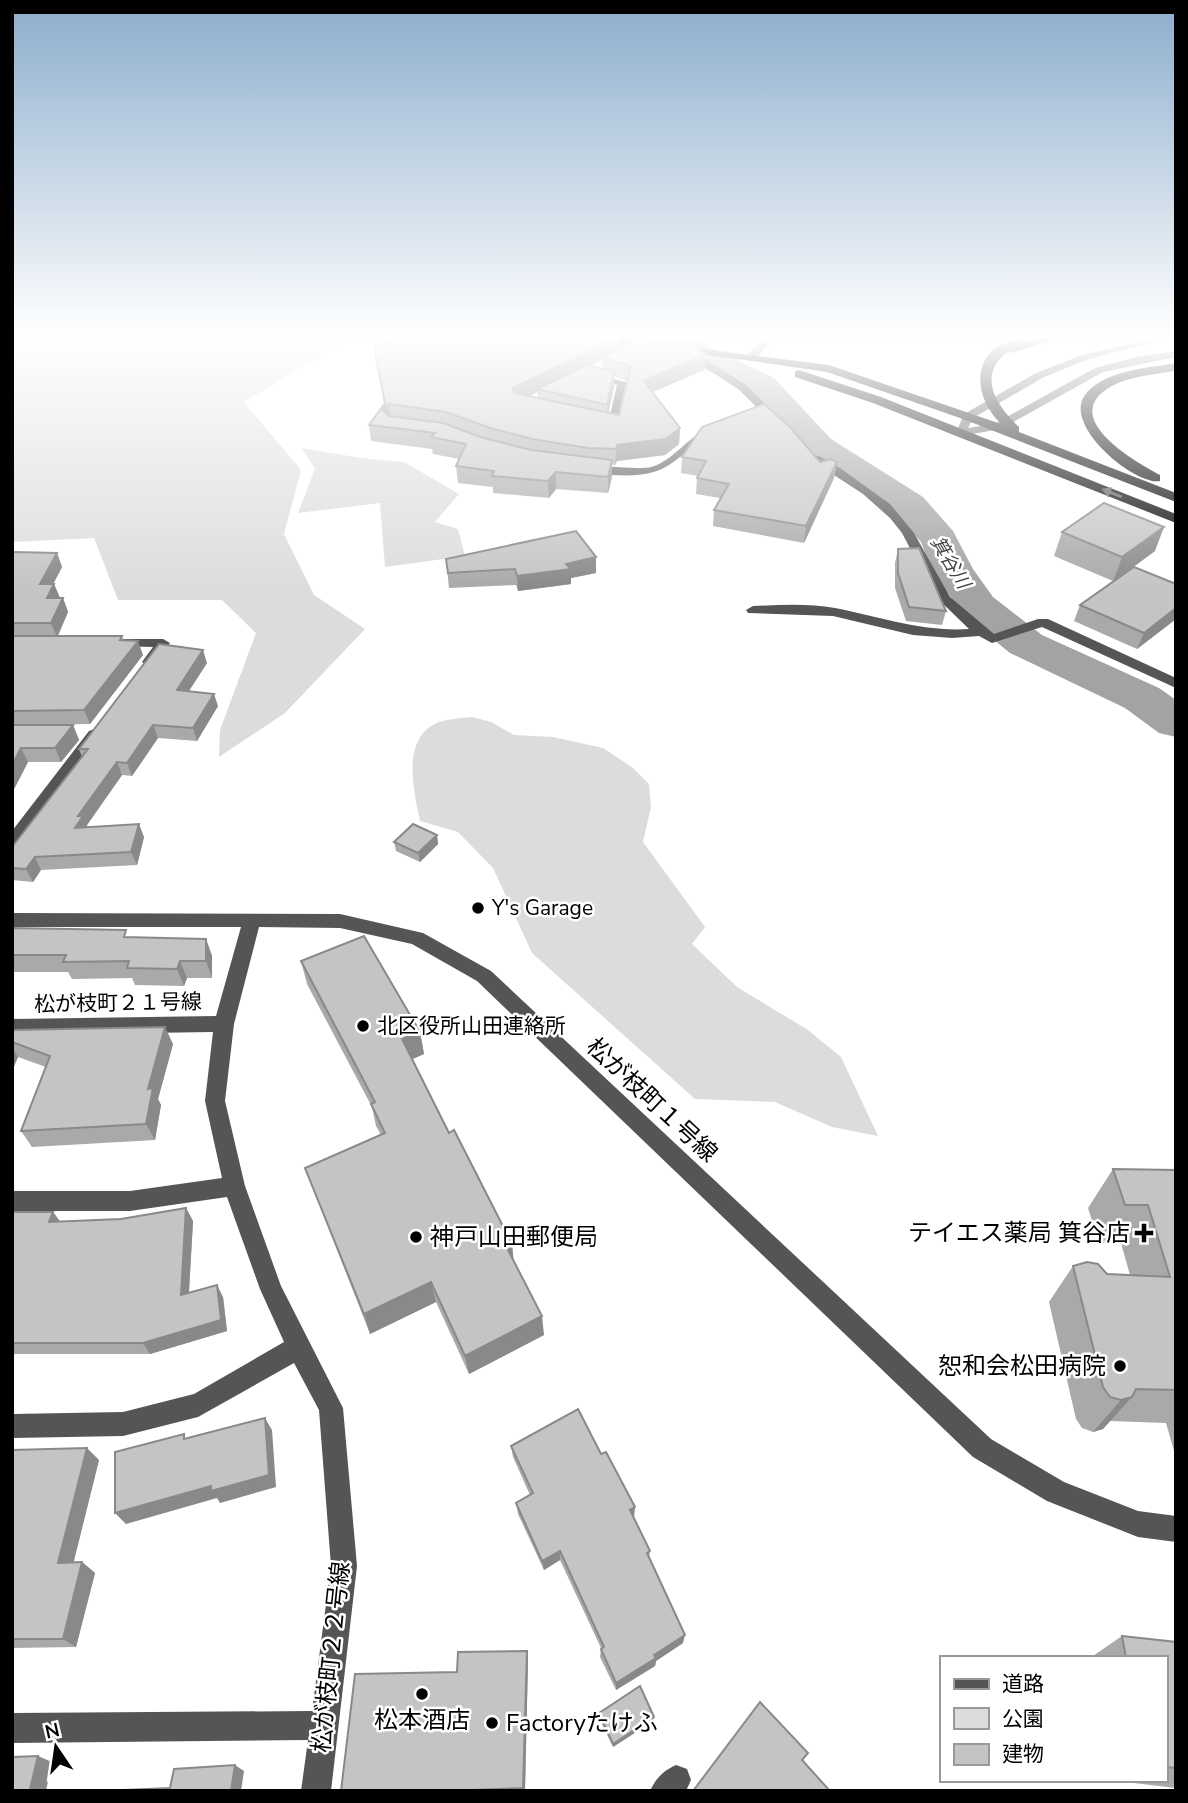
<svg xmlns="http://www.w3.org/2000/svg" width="1188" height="1803" viewBox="0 0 1188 1803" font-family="'Nunito Sans','Noto Sans JP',sans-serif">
  <rect width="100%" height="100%" fill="#fff"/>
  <g fill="#dcdcdc">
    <path d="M12,339H348L244,402L301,470L284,534L314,595L365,629L285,713L219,757L220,730L256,633L222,600H118L94,538L12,542Z"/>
    <path d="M302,448L361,458L404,462L459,494L435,522L458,529L465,556L385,567L380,503L298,513L315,469Z"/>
    <path d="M472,717L491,722L514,735L553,737L603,748L633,768L649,784L651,807L643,842L705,927L692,944L737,987L808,1030L841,1057L878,1136L832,1127L775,1102L695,1099L532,953L493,868L458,832L420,821C414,791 400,737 439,722C449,719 461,718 472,717Z"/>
  </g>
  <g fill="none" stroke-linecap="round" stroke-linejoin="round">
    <path fill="#a3a3a3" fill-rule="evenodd" d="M655,339H694L774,378L831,439L923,497L953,531L973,569L993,597L1042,635L1159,688L1176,700V737L1159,733L1125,708L1010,653L963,615L932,570L921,542L895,513L805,455L750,392L659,346Z"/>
    <g fill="#555" fill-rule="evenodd">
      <path d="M689,339H700L706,345V349L699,355L746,385L782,420V424H774L738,389L689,357V353L697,347Z"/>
      <path d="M763,339H773L755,359H747V355Z"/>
      <path d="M1150,339H1167L1089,359L1044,377L973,418L968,428L994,424L1095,368L1137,357L1176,351V357L1103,372L1001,429L961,436L956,433L964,414L1036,373L1082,355Z"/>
      <path d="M591,372L628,383L617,429H603L598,426L608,423L617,385L587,377V373Z"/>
      <path d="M711,428L716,431L715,433C669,458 674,479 611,475C602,474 592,475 585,470C597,462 633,471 651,467C674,461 688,435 711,428Z"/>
      <path d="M811,456H819L840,468L890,504L914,533L950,597L994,634L1038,619H1048L1176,678V688L1042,627L992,643L979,636L952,638L913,635L833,616L748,613L746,610L753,606C780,605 808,603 835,608C880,617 922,632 969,629L935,596L902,533L890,518L863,494L811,460Z"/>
      <path d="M117,639H163L170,643L154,665L149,666L142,662L153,647L112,646L110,643Z"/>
      <path d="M94,729L102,734L99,737L18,847L12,849V831L89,731Z"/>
      <path d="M12,913L340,914L423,933L491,971L991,1439L1064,1482L1138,1511L1176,1516V1542L1138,1537L1047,1501L973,1457L477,981L412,944L340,928L259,927L234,1024L225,1101L245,1186L281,1286L343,1408L357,1566L331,1791H301L308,1740L12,1743V1713L312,1711L331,1566L319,1410L294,1363L198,1417L123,1436L12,1438V1414L123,1412L194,1394L284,1342L260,1289L227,1197L130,1211H12V1191H130L222,1178L205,1101L213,1032L12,1035V1019L216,1016L241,927H12Z"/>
      <path d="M676,1765L687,1769L691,1780L686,1791H650C656,1778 663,1771 676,1765Z"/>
    </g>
    <g fill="#000" fill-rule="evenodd">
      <path d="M590,339H627L829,365L1001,424C967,391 974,339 1028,339L1023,343L1038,339H1057L1014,352L1006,353C977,377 997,406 1019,427V432L1176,493V502L963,419L827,372L738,359L596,342Z"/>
      <path d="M1176,363V371C1155,374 1131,376 1112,386C1057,416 1132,460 1160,475V481C1136,486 1062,426 1085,395C1103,370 1149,368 1176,363Z"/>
      <path d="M799,370L881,397L1176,514V523L873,403L795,377V371Z"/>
    </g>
  </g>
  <g fill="#a9a9a9" fill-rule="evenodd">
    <path d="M620,339V348L704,370L653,392L680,428L679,444L665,455L617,461L615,465H612V477L608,493L556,489L549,498L493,493V487L458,483L456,466L459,459L433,454L432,449L371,441L369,425L384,404L374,347ZM602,360V369L590,366ZM614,376L627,381L619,415L608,413L614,387ZM537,392L538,398L529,396Z"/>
    <path d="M682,457L820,462H837L834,478L804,543L713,526L714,510L720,498L696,494L697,478L698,476L681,473Z"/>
    <path d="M1062,532L1155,551L1127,571L1176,584V619L1137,649L1074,621L1080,605L1113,581L1054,556Z"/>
    <path d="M898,549L946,611L942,625L906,621L895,588V563Z"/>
    <path d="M12,552L57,553L62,567L53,584H54L60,598H63L68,612L58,636H122L123,640L143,655L90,724L12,725Z"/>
    <path d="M446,559L596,573L571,578V584L518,591L516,585L449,588Z"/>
    <path d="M207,663L189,691L218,706L197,741L158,738L132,776L122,775L87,825V827L144,837L137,865L41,870L33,882L12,880V847L82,757L79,749Z"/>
    <path d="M12,725H73L79,740L61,762H28L12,793Z"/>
    <path d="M437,835L438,844L420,862L396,851L394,842Z"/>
    <path d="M12,928L129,937L206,939L212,956V978H187L184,986L135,985L132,978L72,979L68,972H12Z"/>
    <path d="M301,961L420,1032L424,1054L412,1059L449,1133L512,1244L513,1260L544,1335L469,1374L436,1302L370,1334L305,1168L381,1135L376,1126L372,1107L307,984Z"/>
    <path d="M12,1030L173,1044L158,1099L161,1105L155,1140L32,1147L21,1131L46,1067L18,1057L12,1071Z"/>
    <path d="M1113,1169L1176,1170V1458L1166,1423L1110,1421L1103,1429L1093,1432L1082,1428L1076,1419L1049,1302L1073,1266L1107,1274L1130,1275L1121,1243H1099L1088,1208Z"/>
    <path d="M186,1208L193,1221L189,1293L223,1297L227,1331L150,1354H12V1212H53L60,1222L121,1219Z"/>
    <path d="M511,1446L601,1454L635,1507L633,1518L650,1551L649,1558L683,1643L656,1661L655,1666L616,1690L600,1657L601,1648L560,1560L544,1570L518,1514L516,1503L530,1495L513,1457Z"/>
    <path d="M12,1450L99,1460L73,1563L82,1562L95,1573L76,1647L12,1648Z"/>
    <path d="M1122,1636L1176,1642V1788L1108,1780H1165V1658H1090Z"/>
    <path d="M527,1651L528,1660L525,1791H341L457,1672Z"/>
    <path d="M599,1713L654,1717L653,1721L613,1747L598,1716Z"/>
  </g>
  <g fill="#898989">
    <path d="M614,339H620V351L602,357V360L541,390L537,389V392L514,404L513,388Z"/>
    <path d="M705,354L704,370L643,396L644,381Z"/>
    <path d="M614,372V387L607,420V405Z"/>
    <path d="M389,404L391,420L381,409Z"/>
    <path d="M680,428L679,444L665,455L617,461L615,465L616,449L617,445Z"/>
    <path d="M612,460V477L608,493V477Z"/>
    <path d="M837,462L834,478L804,543L806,526Z"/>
    <path d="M556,472V489L549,498L548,481Z"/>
    <path d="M1164,527L1155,551L1113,582L1122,557Z"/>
    <path d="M57,553L62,567L46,598L40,584Z"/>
    <path d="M596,557V573L571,578V584L518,591L517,576Z"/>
    <path d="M54,584L60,598H47Z"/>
    <path d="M63,598L68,612L57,637L51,623Z"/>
    <path d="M1176,608V619L1137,649L1144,633Z"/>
    <path d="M138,641L143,655L90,724L84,710Z"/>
    <path d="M203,650L207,663L181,703L177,690Z"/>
    <path d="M214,694L218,706L197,741L193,728Z"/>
    <path d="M73,725L79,740L61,762L55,748Z"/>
    <path d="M153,725L158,738L132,776L127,763Z"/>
    <path d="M21,748L28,762L12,793V765Z"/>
    <path d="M117,762L122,775L87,825L88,829L75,828L78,816Z"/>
    <path d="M139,824L144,837L137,865L131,852Z"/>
    <path d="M437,835L438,844L420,862L418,853Z"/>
    <path d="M35,857L41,870L33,882L26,869Z"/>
    <path d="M206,939L212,956V978L206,961Z"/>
    <path d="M180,961L187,978L184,986L177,969Z"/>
    <path d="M165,1027L173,1044L158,1099L161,1105L155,1140L146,1124L148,1089Z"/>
    <path d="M420,1032L424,1054L406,1062L402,1039Z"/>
    <path d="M12,1048L18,1057L12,1071Z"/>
    <path d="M186,1208L193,1221L188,1307L181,1295Z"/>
    <path d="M53,1212L62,1224L49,1222Z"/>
    <path d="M512,1244L514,1264L506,1246Z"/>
    <path d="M431,1282L436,1302L370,1334L364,1314Z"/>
    <path d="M217,1285L223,1297L227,1331L150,1354L143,1343Z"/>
    <path d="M542,1316L544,1335L469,1374L465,1356Z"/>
    <path d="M1132,1397L1103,1429L1093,1432L1121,1400Z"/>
    <path d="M265,1418L272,1430L276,1487L220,1503L217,1498L126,1524L115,1513L211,1486Z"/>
    <path d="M87,1448L99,1460L71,1573L58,1563Z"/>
    <path d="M635,1507L634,1517L629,1521L630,1510Z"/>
    <path d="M560,1551V1560L544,1570L542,1561Z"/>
    <path d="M82,1562L95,1573L76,1647L63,1639Z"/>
    <path d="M685,1635L683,1643L656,1661L655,1666L616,1690V1683L654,1655Z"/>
    <path d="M527,1651L528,1660L525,1791H524L523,1788Z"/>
    <path d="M654,1717L653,1721L613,1747V1744Z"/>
    <path d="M38,1756L52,1762L46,1791H36L30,1789Z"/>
    <path d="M235,1765L244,1771L241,1791H231Z"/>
  </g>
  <g fill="#c4c4c4" stroke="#898989" stroke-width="2">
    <path d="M401,339H614L513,388L514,393L619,415L631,366L602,357L638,339L692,346L705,354L644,381L680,428L666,439L617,445L616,449L588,448L532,439L490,428L446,412L389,404L381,409L389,416L443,423L480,437L531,450L612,460L608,477L556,472L548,481L492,476L494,471L456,466L466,444L431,437L435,433L369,425L385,403L374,347L392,340Z"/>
    <path d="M587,365L614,372L607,405L537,389Z"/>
    <path d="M764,404L790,427L820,462L831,459L837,462L806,526L714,510L729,484L697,478L706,461L682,457L702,427Z"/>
    <path d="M1104,503L1164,527L1122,557L1062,532Z"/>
    <path d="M576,531L596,557L566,564L571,569L517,576L515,569L448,573L446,559Z"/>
    <path d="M919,548L946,611L909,607L898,573V549Z"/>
    <path d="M12,552L57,553L40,584H54L47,598H63L51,623H12Z"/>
    <path d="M1134,567L1176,584V608L1144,633L1080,605Z"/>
    <path d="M12,636H122L120,640L138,641L84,710L12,711Z"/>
    <path d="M159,644L203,650L177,690L214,694L193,728L153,725L127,763L117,762L78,816H83L75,828L139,824L131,852L35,857L26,869L12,868V847L88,749H79Z"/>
    <path d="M12,725H73L55,748H21L12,765Z"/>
    <path d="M413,824L437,835L418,853L394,842Z"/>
    <path d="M12,928L126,930L124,937L206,939V961H180L177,969L127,968L129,961L63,962L66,955H12Z"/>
    <path d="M364,936L420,1032L402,1039L449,1133L454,1130L512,1244L506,1246L542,1316L465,1356L431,1282L364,1314L305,1168L385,1133L371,1104L375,1102L301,961Z"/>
    <path d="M165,1027L148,1089L153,1088L146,1124L21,1131L50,1056L12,1042V1030Z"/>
    <path d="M1113,1169L1176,1170V1390L1136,1389L1132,1397L1121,1400L1110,1397L1103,1387L1073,1266L1087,1262L1098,1264L1107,1274L1170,1277L1148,1205H1125Z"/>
    <path d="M186,1208L181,1295L217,1285L221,1320L143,1343H12V1212H53L49,1222L121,1219Z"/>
    <path d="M578,1409L601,1454L606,1452L635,1507L630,1510L650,1551L647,1553L685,1635L654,1655L656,1658L616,1683L601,1649L604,1647L560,1551L542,1561L516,1503L533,1493L511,1446Z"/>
    <path d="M265,1418L269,1475L211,1491V1486L115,1513V1452L184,1434V1439Z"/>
    <path d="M87,1448L58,1563L82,1562L63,1639H12V1450Z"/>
    <path d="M1122,1636L1176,1642V1768L1165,1767V1658H1126Z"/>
    <path d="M527,1651L523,1788L446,1791H341L355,1674L457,1672L458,1652Z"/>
    <path d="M640,1686L654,1717L613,1744L599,1713Z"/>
    <path d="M760,1702L808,1753L802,1760L830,1791H693Z"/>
    <path d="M38,1756L30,1789L39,1788V1791H12V1757Z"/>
    <path d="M235,1765L231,1791H100L170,1788L174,1769Z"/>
  </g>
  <defs><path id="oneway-solid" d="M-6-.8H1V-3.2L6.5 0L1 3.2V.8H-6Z" transform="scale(1.75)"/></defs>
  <use fill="#595959" href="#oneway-solid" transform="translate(1112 493) rotate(-158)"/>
  <linearGradient id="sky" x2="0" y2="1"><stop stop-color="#8cadcc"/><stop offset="0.57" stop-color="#fff"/><stop offset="1" stop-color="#fff" stop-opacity="0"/></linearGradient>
  <rect width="1188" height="591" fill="url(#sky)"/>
  <g fill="#000" stroke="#fff" stroke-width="2.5">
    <circle cx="478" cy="908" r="7"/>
    <circle cx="363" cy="1026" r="7"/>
    <path d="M1140.5 1222.5h7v7h7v7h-7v7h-7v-7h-7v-7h7z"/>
    <circle cx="416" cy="1237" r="7"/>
    <circle cx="1120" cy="1366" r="7"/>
    <circle cx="422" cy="1694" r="7"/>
    <circle cx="492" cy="1723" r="7"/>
  </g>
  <g text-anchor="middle" stroke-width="5" stroke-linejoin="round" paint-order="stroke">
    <g font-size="19" font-style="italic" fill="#444" stroke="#fff">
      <text transform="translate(951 562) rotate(59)" y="7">箕谷川</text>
    </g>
    <g font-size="21" fill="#000" stroke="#fff" text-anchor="start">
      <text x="492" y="915">Y's Garage</text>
      <text x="377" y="1033">北区役所山田連絡所</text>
    </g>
    <g font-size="21" fill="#000" stroke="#fff">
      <text transform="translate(118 1003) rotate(-1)" y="7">松が枝町２１号線</text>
    </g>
    <g font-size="24" fill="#000" stroke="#fff">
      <text transform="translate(652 1100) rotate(43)" y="8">松が枝町１号線</text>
      <text transform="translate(331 1657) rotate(-84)" y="8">松が枝町２２号線</text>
    </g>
    <g font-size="24" fill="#000" stroke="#fff" text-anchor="end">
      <text x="1130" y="1241">テイエス薬局 箕谷店</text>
      <text x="430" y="1245" text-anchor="start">神戸山田郵便局</text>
      <text x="1106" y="1374">恕和会松田病院</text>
      <text x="422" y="1728" text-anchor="middle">松本酒店</text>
      <text x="506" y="1731" text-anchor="start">Factoryたけふ</text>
    </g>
  </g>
  <rect width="1188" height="1803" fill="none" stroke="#000000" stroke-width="28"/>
  <rect x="940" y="1656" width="228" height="126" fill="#ffffff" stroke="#999999" stroke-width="2"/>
  <rect x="954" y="1679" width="35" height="10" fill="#555555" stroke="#999999" stroke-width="2"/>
  <text x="1002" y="1691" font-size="21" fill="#000000">道路</text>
  <rect x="954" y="1708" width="35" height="21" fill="#dcdcdc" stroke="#999999" stroke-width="2"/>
  <text x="1002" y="1726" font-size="21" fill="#000000">公園</text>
  <rect x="954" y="1744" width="35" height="21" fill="#c4c4c4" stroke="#999999" stroke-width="2"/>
  <text x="1002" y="1761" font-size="21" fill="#000000">建物</text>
  <g transform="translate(56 1747) rotate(347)" stroke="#ffffff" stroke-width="5" paint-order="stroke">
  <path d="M0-5L12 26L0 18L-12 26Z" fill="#000000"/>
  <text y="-10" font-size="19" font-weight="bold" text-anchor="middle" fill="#000000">N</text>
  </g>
</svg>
